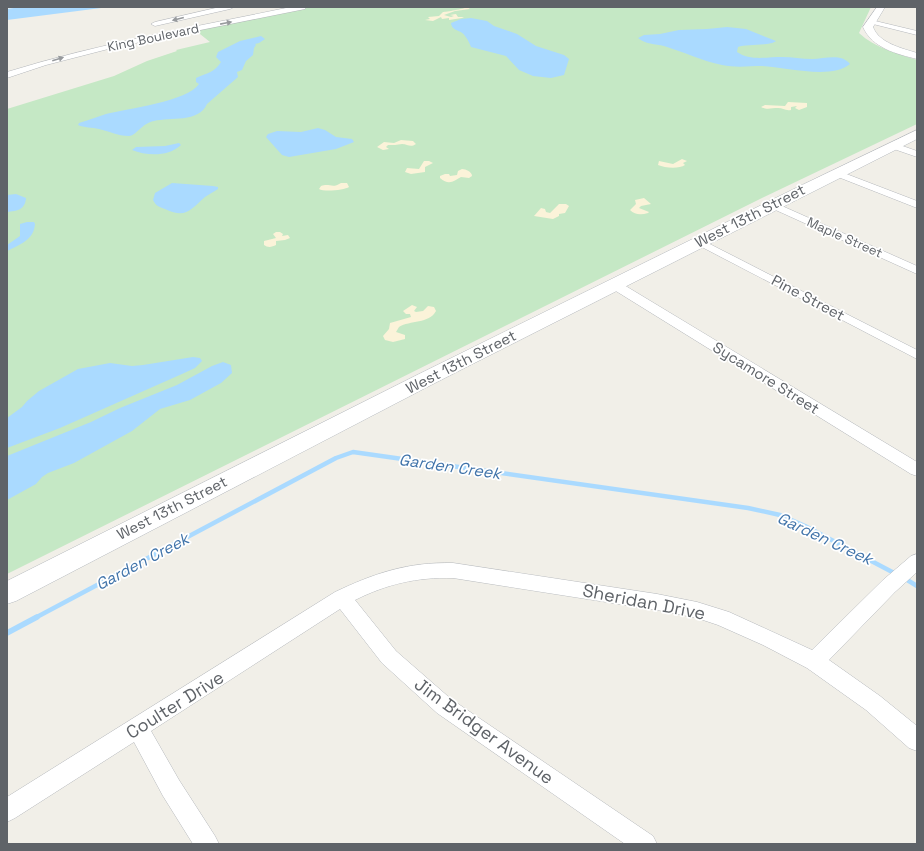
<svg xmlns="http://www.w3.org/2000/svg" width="924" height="851" viewBox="0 0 924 851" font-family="'Space Grotesk',sans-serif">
  <rect width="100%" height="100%" fill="#f1efe8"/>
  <path fill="#c5e8c5" d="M310,7H871L859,33C875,48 896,53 917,60V124L762,198L7,574V109L114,76L147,61L177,51L176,50L210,42L195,30Z"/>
  <g fill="#fbf3d9">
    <path d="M467,7L470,9L455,11L444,15L451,17L454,16L450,15L456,14L458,17H464L462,18L449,20V18L442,19L441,17L433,21L425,20L430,19L428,17L439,16L443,12C446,12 464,9 467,7Z"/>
    <path d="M788,102L807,103V107L799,110L795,108L797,106L791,107V110C785,111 783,108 778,108C771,108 767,110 761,107L765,105L785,106Z"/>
    <path d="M401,140L413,141L416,144C410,148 408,144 402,144C397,145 393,145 388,145L386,147L389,149L383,150L377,147L384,142L394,143Z"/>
    <path d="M682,159L687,161L683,163L685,165C679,169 665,168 658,165L659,161L673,164Z"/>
    <path d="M424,161H429L433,163L425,167V172L411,174L405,172L407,168L419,169Z"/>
    <path d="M462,169C466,169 472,172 472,176L469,178L461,177C454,181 449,186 440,178V176L445,174H449L450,176L457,175L458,171Z"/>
    <path d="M341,183H347L349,187C345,190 324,192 319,189L321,186C330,183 332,189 341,183Z"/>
    <path d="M644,198L651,204L641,206L639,208L649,212L648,213C641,215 635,215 630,210L636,204L635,200Z"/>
    <path d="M559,204H566L569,206L565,213L559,214V216L553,219L534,216L541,208L545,209L546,212L550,213Z"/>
    <path d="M276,232H280L283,234L282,236L288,235L290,238L285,240L276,241V245C272,247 268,248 264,245V241L276,238L273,234Z"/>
    <path d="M412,305L417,307L414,311L416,312L423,311L428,306L434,307L436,311C429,324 410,320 399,327L396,332L405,335V339L393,342L385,340L383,336L389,329L390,323L411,317L410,314H406L403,311Z"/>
  </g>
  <g fill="#aadaff">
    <path d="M20,7H109L7,20V9Z"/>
    <path d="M471,18L487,21L494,26L517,34L536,46L564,55L569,59L564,75L551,78L533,76L519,70L506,56L471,47C470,44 467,38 465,36C461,29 452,32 451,23L461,19Z"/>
    <path d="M727,27L746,29L776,41C771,46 747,44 738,47L737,52C750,61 766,57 782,57C792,57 802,59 812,59C825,59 841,53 850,64C831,80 786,67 762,66C749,66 736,68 722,65C702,61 684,52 664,46C655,44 645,44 638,38L644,35L660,34L679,30L707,29Z"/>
    <path d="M261,36L265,39L259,43L255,44L256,45L254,48L253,55L246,61L242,70L237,72L238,77L207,104C199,123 170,117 154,121C142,123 136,136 129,136C117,136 109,131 99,129C92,127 84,128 78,125L79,123C89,120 97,117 106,114C127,109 188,101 199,84L196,82V78C207,73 215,72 221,62L216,57L218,52L240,41Z"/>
    <path d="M318,128L325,130L336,137L352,139L354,142L336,149L289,157L282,155L266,137L268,134L277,131L301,132Z"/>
    <path d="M179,143L181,145C168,157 147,156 132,150L136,147L165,146Z"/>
    <path d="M172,183L213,186L218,187V189C214,192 209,194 205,197C190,210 186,219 165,209C159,207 156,206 153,200L155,193Z"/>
    <path d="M16,194L26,198C25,210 17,211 7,212V195Z"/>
    <path d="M27,222H34L35,224C34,240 19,245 7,251V245L20,236V224Z"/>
    <path d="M193,357L200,358L202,361L195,368L182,374L60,428L7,448V418L22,407L27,401L39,391L78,369L110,363L132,366L143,365Z"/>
    <path d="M223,362L231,365L232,373L221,383L190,400L160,409L132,431L74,463L48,473L42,477L36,484L7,500V456L91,422L120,408L177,385L212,366Z"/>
  </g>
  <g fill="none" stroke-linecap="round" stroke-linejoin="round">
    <g stroke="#aadaff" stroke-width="4.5">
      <path d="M904,578L917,586"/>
      <path d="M35,618L336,458L353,452L748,508L780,515L805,526L896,574"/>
    </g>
    <path stroke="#aadaff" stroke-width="5.5" d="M7,633L37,617"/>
    <g stroke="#b5b8bc" stroke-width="1">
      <g id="minor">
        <path d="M871,20L917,31V35L869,23L868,22Z"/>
        <path d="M894,143L917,151V157L891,148L889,146L891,144Z"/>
        <path d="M836,170L917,201V208L833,175L831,173Z"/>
        <path d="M773,202L917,266V274L769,207L768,205L769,203Z"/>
        <path d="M700,239L917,350V359L696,244L694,242Z"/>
        <path d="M615,281L619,282L917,462V476L911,474L611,288L609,285L611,282Z"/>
        <path d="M917,554V572L895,592L829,660L880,696L917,726V751L909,748L866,710L807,668L763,645L718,625L697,618L657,610L453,578C417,577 387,584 355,600L396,651L451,699L653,836L657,844H625L437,713L382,663L340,609L151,731L179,780L215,836L219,844H193L163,796L134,742L15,818L7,822V797L335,592C375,573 408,562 453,563L657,594L697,602L729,612L812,650L883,580L911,556Z"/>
      </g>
    </g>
    <g stroke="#b5b8bc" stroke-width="1">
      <g id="tertiary">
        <path d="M220,7H234L230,9L155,26L151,24L155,22Z"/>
        <path d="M291,7H306L305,9L116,47L46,65L7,78V72C100,43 196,27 291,7Z"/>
      </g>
    </g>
    <g stroke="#b6babf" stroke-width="1">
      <g id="secondary">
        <path d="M877,7H885L873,27C879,43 901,48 917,53V59C897,54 872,48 863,27Z"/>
        <path d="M917,130V139L433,384L16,601L7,604V581L419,374L800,186Z"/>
      </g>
    </g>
    <use href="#minor" fill="#fff" fill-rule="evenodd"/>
    <use href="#tertiary" fill="#fff" fill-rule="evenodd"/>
    <use href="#secondary" fill="#fff" fill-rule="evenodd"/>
  </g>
  <defs><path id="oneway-solid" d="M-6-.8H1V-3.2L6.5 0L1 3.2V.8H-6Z"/></defs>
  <g fill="#979a9d">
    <use href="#oneway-solid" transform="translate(178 19) rotate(166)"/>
    <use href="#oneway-solid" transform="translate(226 23) rotate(-11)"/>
    <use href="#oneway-solid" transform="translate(58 59) rotate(-17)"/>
  </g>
  <g text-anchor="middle" stroke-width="3.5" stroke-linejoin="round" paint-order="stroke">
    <g font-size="13" fill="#5f6368" stroke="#fff">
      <text transform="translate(153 37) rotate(-12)" y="5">King Boulevard</text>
      <text transform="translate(845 237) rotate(24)" y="5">Maple Street</text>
    </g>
    <g font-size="15" fill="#5f6368" stroke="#fff">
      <text transform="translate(750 216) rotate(-27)" y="5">West 13th Street</text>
      <text transform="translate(808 298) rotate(28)" y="5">Pine Street</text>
      <text transform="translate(461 362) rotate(-27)" y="5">West 13th Street</text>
      <text transform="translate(766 378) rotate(32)" y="5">Sycamore Street</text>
      <text transform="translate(172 508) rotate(-27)" y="5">West 13th Street</text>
    </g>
    <g font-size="16" font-style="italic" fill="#4174aa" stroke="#fff">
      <text transform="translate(450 466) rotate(8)" y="6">Garden Creek</text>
      <text transform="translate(825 538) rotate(25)" y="6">Garden Creek</text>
      <text transform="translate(142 561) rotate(-28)" y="6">Garden Creek</text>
    </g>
    <g font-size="18" fill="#5f6368" stroke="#fff">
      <text transform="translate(644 602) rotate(11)" y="6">Sheridan Drive</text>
      <text transform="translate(175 705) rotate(-32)" y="6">Coulter Drive</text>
      <text transform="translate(484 731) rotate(36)" y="6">Jim Bridger Avenue</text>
    </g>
  </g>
  <rect width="924" height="851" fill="none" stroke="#5f6368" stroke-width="16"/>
</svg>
